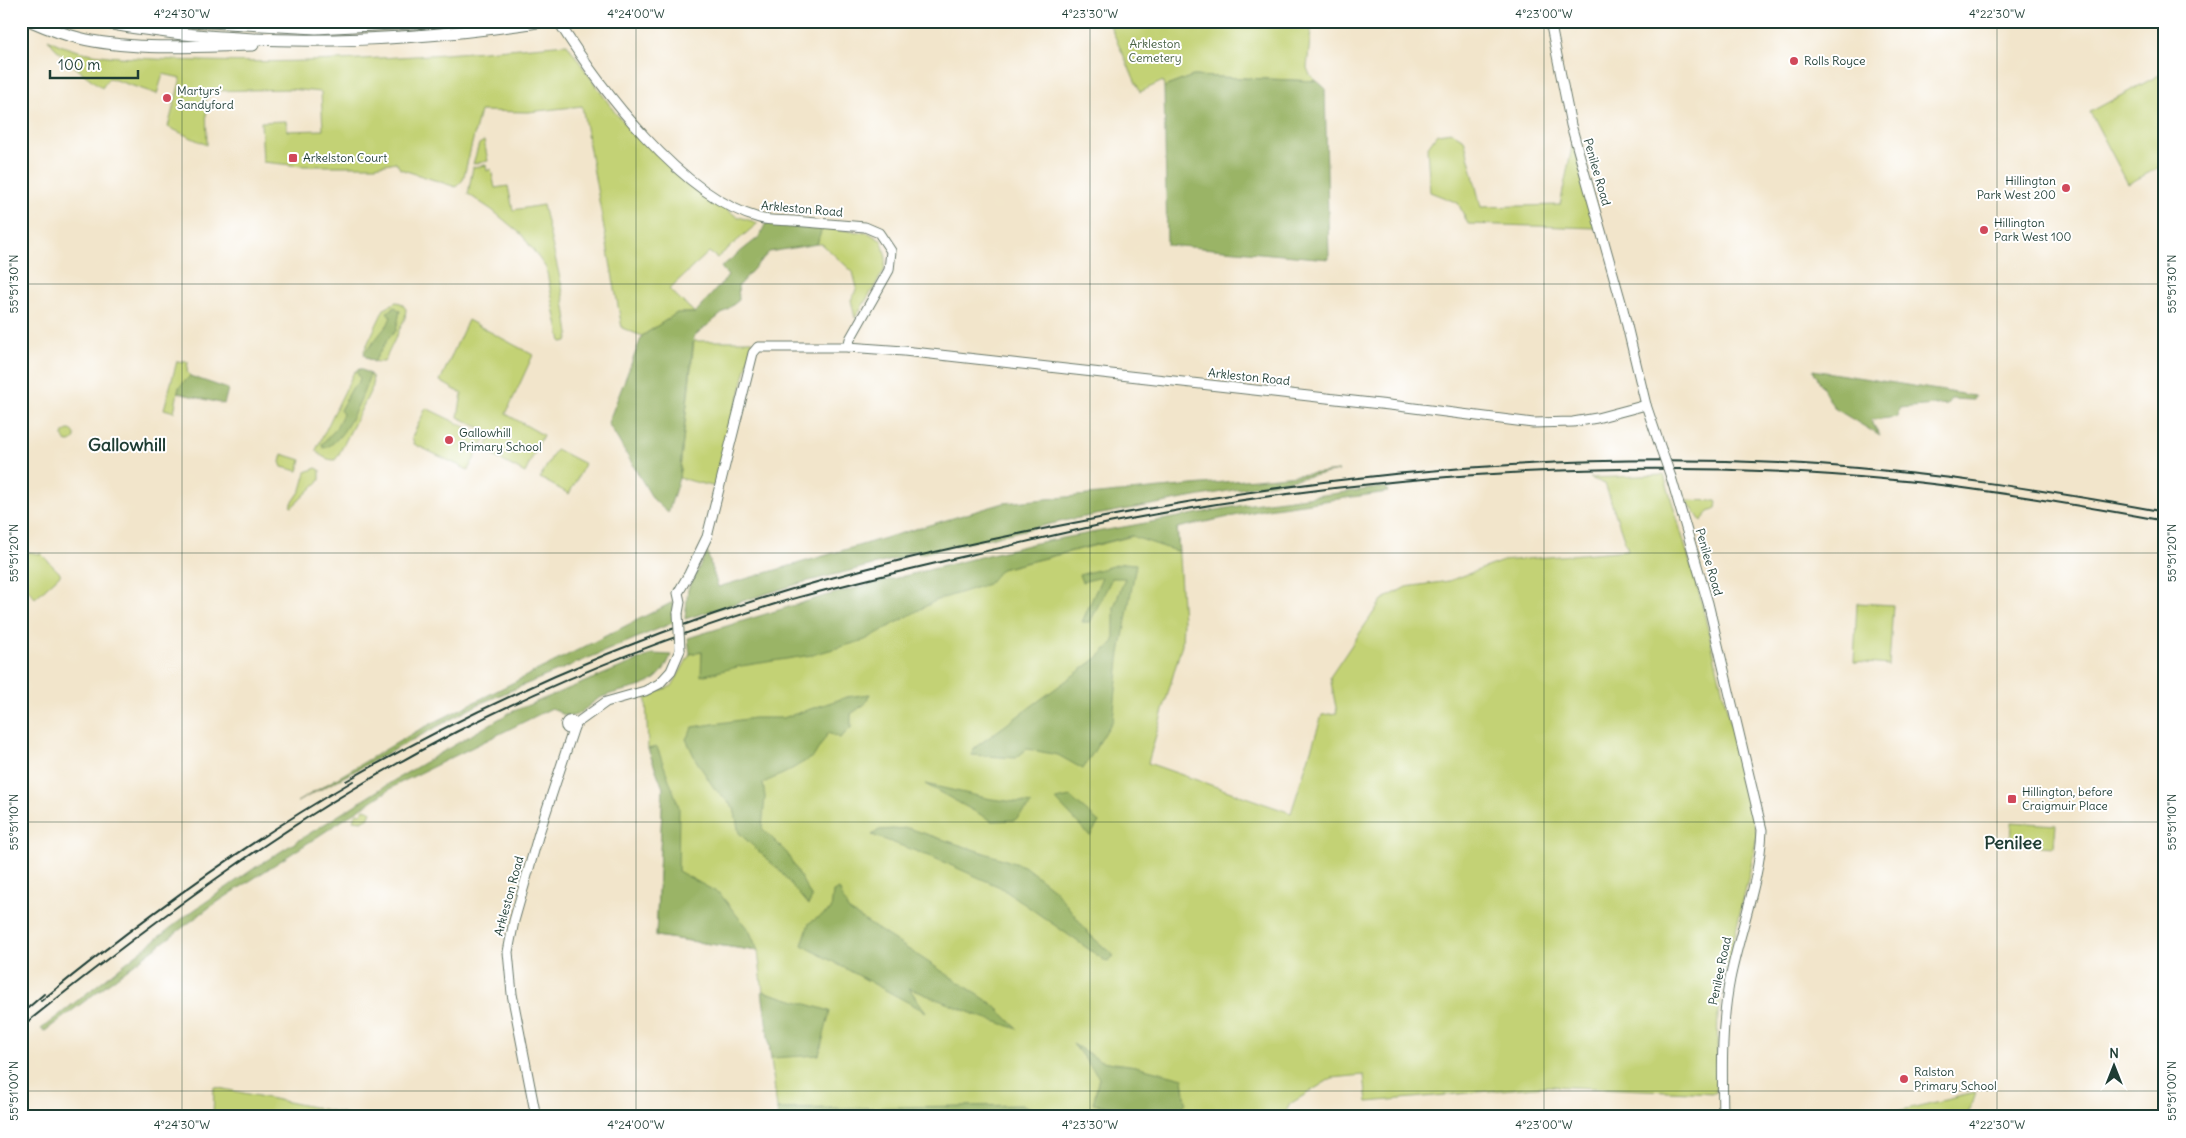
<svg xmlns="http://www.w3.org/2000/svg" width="2186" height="1138" viewBox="0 0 2186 1138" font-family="Delius,sans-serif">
  <rect width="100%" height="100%" fill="#fff"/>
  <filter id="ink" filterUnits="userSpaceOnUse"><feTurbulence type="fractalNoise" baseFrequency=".02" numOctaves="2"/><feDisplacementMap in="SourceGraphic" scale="10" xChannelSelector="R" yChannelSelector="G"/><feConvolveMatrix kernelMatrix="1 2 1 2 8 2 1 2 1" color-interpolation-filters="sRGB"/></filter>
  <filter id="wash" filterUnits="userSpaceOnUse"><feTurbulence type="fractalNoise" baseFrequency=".0096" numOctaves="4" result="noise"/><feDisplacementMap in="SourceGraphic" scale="20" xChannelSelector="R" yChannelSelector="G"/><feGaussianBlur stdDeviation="1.12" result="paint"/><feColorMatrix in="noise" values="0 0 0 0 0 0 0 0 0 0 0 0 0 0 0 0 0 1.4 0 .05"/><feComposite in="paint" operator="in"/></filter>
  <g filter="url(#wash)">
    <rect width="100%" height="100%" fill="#f2e5cb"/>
    <g fill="#c3d275" stroke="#718854">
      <path d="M1108,21H1312L1307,68L1310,75L1317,81L1193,76L1164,87L1163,81L1140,92Z"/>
      <path d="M48,39C79,57 120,57 155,59C292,67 431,56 567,44L616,114L684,180L736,216L758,223L717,258L709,252L669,289L695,313H677L642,336L622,328L582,106L528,112L480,111L463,180L456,187L400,169L396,162L375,166H301L263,162L261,122L286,121L287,131L323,130L321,92L290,89L210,91V96L206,97L207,145L168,127L181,78L163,74L157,94L109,78L102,88C83,73 62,59 48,39Z"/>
      <path d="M2165,72V164L2128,184L2090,112Z"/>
      <path d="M1452,132L1464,139L1481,207L1560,205L1573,142L1597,228L1468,224L1458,203L1430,192L1427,148L1437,134Z"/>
      <path d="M484,141L488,161L473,164L479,144Z"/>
      <path d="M486,165L487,171L491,169L495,188L508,186L513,210L543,205L562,287L569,334L567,341L561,342L546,268L522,235L492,210L468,194L473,167Z"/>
      <path d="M822,228L869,233L882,241L886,258L884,271L855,318L851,300L857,288L853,272L822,244H817Z"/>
      <path d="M396,302L401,303L406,309L405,318L384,362C375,362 366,362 364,351L384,309Z"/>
      <path d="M468,320L533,355L506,414L543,435L525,473L484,451L492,434L458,417L462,394L440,381Z"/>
      <path d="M694,341H753L716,487L679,478Z"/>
      <path d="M177,361L188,362L187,371L190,376L179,387L174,412L164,409Z"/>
      <path d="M360,369L372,376L373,386L338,456L335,460C327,460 320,456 316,450L354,372Z"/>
      <path d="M426,408L486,437L468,470L414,444L412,437Z"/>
      <circle cx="69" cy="436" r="6"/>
      <path d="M556,449L585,464L569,494L540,478Z"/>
      <path d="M282,454L301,460L298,471L282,467L280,462Z"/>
      <path d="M316,468L320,470V480L292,507L290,506L301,490L306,472Z"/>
      <path d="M1664,475L1700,596L1757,835L1754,853L1721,995L1718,1013L1716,1093L1547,1086L1367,1102L1364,1075L1332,1078L1290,1104L1283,1117H778L758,951L656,936L663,788L648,749L646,696L672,686L690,654L702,652V669L941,584L1177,525L1183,621L1182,644L1148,763L1291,813L1322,715L1337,713L1330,677L1382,600L1406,587L1449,581L1503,561L1628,550L1605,484L1590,478Z"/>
      <path d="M1686,500L1717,501L1716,509L1709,512L1701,521Z"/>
      <path d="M21,551L41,554L61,574L35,598L21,581Z"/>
      <path d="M1857,603L1893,605L1889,665L1854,662Z"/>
      <path d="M364,809L371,811L369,817L362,821L353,820L357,813L361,814Z"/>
      <path d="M2012,822L2056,825L2054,847L2011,844Z"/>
      <path d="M214,1087L347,1114V1117H213Z"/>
      <path d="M1975,1093L1967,1117H1872Z"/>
    </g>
    <g fill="#9ab466" stroke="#5c784d">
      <path d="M1193,76L1317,81L1325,88L1329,259L1167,245L1164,87Z"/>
      <path d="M766,223L822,228L817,244L769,252L738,286L739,300L694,336L679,478L668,513L653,499L608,423L642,336L677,313H695L728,276L721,267L759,237Z"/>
      <path d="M395,307L400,311L396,331L389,337L374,362L366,357L364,354L388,324L391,317L387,312Z"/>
      <path d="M360,369L370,374C364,393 344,445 323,448L322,444L335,430L343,414L340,410L353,387L358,384L360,378L356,371Z"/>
      <path d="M1813,370L1975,396L1973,400L1951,399L1947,404L1899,408L1898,417L1871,420L1880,436L1834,408Z"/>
      <path d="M190,376L228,389L224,404L178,393L179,387Z"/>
      <path d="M1339,471L1068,520L919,554L918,550L905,554V557L801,583L685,619L688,589L707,552L718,587L1004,503Z"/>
      <path d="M1386,487L1388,492L1267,509L1177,528L1179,552L1131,536L1001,569L988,584L937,600L865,640L812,655L741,666L701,676L702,652L690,654L688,638L824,596L1036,543L1244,505Z"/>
      <path d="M1124,563L1136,564L1119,659L1113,720L1083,769L1058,755L1027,749L1016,758L972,755L973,749L1097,658L1114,641V607L1125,578H1112L1090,622H1082L1102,577L1082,582L1079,575Z"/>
      <path d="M673,602L675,622L481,703L297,802L415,732Z"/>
      <path d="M653,654L671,655C657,692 633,685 602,697C592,701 581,715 573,716C565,717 559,712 552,708L398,784L210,907L45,1031L41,1029L187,915L256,867L398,778L509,713Z"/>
      <path d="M870,694L865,704L851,714V728L840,738L828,733L814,756L785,773L763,783L765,797L762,828L787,853L812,898L808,905L779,870L739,833L734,808L714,788L696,760L686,739L693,727L754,718H783L847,697Z"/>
      <path d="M657,747L679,807L678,871L720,894L750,932L758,951L656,936L663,788L648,749Z"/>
      <path d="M925,784L991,799L1032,804L1015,820L992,821Z"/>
      <path d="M1070,797L1099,822L1090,836L1056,800Z"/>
      <path d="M908,828L1024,866L1055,890L1090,935L1114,956L1107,962L1000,887L932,857L872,835L879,830Z"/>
      <path d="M839,889L848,910L994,1005L1018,1029L976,1015L909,988L926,1012L802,945L809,923L831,910L833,892Z"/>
      <path d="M762,991L830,1011L819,1055L771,1058Z"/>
      <path d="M1073,1044L1101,1061L1136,1066L1183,1078L1186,1103L1171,1117L1093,1104L1099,1077Z"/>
      <path d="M1023,1105L1054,1116L778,1117L777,1109Z"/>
    </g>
  </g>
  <g filter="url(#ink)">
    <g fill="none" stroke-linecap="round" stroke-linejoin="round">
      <g stroke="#697869" stroke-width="11">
        <g id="secondary">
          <path d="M558,21C600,88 680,196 759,218C769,221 782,220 793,221C817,223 841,225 865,227L879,233L891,251L889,270L850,339L848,347"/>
          <path d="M1550,21L1571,125L1623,309L1646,405L1661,449"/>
          <path d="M1671,477L1708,603L1762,830C1760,880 1740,930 1730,979C1721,1025 1722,1071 1723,1117"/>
          <path d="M678,613L680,602L678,593L689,574L707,537L753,353L758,347H848L904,351L1398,406L1533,423L1573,422L1597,418L1646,405"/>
          <circle cx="570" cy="725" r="4.5"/>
          <path d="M574,725L606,702L645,691L659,684L671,671L680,650"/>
          <path d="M536,1117L512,994L508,952L514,921L539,833L574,727"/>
        </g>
      </g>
      <g stroke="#697869" stroke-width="13">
        <g id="highway">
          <path d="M31,21C47,28 62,34 79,38C131,51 199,46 253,45"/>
          <path d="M95,21C242,49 397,44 544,21"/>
          <path d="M193,21L316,28L449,21"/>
        </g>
      </g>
      <use href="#secondary" stroke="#fff" stroke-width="9"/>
      <use href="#highway" stroke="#fff" stroke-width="11"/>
      <g stroke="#1f3d34" stroke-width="2">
        <path d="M346,781C464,714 586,658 714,614C836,572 963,544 1089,520C1329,472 1574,450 1819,465C1936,473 2050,491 2165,512"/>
        <path d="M41,1001C140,920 242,845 353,781"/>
        <path d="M21,1014L44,994"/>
        <path d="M21,1027C158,917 299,812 456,732C561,678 672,635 785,601C848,583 911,569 974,554C1022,543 1070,531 1119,521C1377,472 1643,455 1905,481C1992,490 2078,505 2165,521"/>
      </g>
      <g stroke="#697869" stroke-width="11" stroke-linecap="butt">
        <g id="secondary-bridge">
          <path d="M1661,449L1671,477"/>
          <path d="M678,613L680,650"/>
        </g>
      </g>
      <use href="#secondary-bridge" stroke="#fff" stroke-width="9"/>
    </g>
  </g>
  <path fill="none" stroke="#1f3d34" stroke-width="1" stroke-opacity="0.45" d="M182,21V1117M636,21V1117M1090,21V1117M1544,21V1117M1997,21V1117M21,284H2165M21,553H2165M21,822H2165M21,1091H2165"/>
  <g fill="#d1495b" stroke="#fff" stroke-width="2">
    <circle cx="1794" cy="61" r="5"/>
    <circle cx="167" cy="98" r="5"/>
    <rect x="288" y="153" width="10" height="10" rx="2.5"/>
    <circle cx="2066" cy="188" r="5"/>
    <circle cx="1984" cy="230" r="5"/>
    <circle cx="449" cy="440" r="5"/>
    <rect x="2007" y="794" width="10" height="10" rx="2.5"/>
    <circle cx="1904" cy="1079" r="5"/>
  </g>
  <g text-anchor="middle" stroke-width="4" stroke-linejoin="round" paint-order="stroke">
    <g font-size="12" fill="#486244" stroke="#fff">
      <text x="1155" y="48">Arkleston<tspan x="1155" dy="14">Cemetery</tspan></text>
    </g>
    <g font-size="12" fill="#1f3d34" stroke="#fff" text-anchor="start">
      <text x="1804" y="65">Rolls Royce</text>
      <text x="177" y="95">Martyrs'<tspan x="177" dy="14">Sandyford</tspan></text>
      <text x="303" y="162">Arkelston Court</text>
      <text x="2056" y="185" text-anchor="end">Hillington<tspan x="2056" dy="14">Park West 200</tspan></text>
      <text x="1994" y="227">Hillington<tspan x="1994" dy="14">Park West 100</tspan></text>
      <text x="459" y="437">Gallowhill<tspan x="459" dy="14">Primary School</tspan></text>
      <text x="2022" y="796">Hillington, before<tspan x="2022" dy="14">Craigmuir Place</tspan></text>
      <text x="1914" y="1076">Ralston<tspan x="1914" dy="14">Primary School</tspan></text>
    </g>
    <g font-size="12" fill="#1f3d34" stroke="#fff">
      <text transform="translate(1597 172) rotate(74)" y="4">Penilee Road</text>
      <text transform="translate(802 209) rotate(5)" y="4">Arkleston Road</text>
      <text transform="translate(1249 377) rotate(6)" y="4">Arkleston Road</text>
      <text transform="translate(1709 562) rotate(74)" y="4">Penilee Road</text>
      <text transform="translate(509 896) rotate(-75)" y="4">Arkleston Road</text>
      <text transform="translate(1720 971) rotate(-78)" y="4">Penilee Road</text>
    </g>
    <g font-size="18" font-weight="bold" fill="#1f3d34" stroke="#fff">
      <text x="127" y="451">Gallowhill</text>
      <text x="2013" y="849">Penilee</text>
    </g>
  </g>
  <rect width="2186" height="1138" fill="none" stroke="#fff" stroke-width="55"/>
  <g transform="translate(2114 1066)" stroke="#ffffff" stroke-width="4" paint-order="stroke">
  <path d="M0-4L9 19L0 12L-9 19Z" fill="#1f3d34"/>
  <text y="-8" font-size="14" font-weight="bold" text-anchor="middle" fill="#1f3d34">N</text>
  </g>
  <path d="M50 70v8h88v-8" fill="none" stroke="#1f3d34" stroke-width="2.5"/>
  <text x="58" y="70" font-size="15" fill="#1f3d34" stroke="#ffffff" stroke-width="4" paint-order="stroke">100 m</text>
  <rect x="28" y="28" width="2130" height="1082" fill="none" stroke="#1f3d34" stroke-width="2"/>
  <g font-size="12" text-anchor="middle" fill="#1f3d34">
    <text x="182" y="18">4°24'30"W</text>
    <text x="636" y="18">4°24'00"W</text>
    <text x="1090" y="18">4°23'30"W</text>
    <text x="1544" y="18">4°23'00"W</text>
    <text x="1997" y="18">4°22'30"W</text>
    <text transform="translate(14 284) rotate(-90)" y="4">55°51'30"N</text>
    <text transform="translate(2172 284) rotate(-90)" y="4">55°51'30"N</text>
    <text transform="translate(14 553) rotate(-90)" y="4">55°51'20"N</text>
    <text transform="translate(2172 553) rotate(-90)" y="4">55°51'20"N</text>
    <text transform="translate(14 822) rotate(-90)" y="4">55°51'10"N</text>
    <text transform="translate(2172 822) rotate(-90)" y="4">55°51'10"N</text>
    <text transform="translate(14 1091) rotate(-90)" y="4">55°51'00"N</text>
    <text transform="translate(2172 1091) rotate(-90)" y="4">55°51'00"N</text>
    <text x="182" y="1129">4°24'30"W</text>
    <text x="636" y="1129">4°24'00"W</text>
    <text x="1090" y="1129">4°23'30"W</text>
    <text x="1544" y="1129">4°23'00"W</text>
    <text x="1997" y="1129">4°22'30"W</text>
  </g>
</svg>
